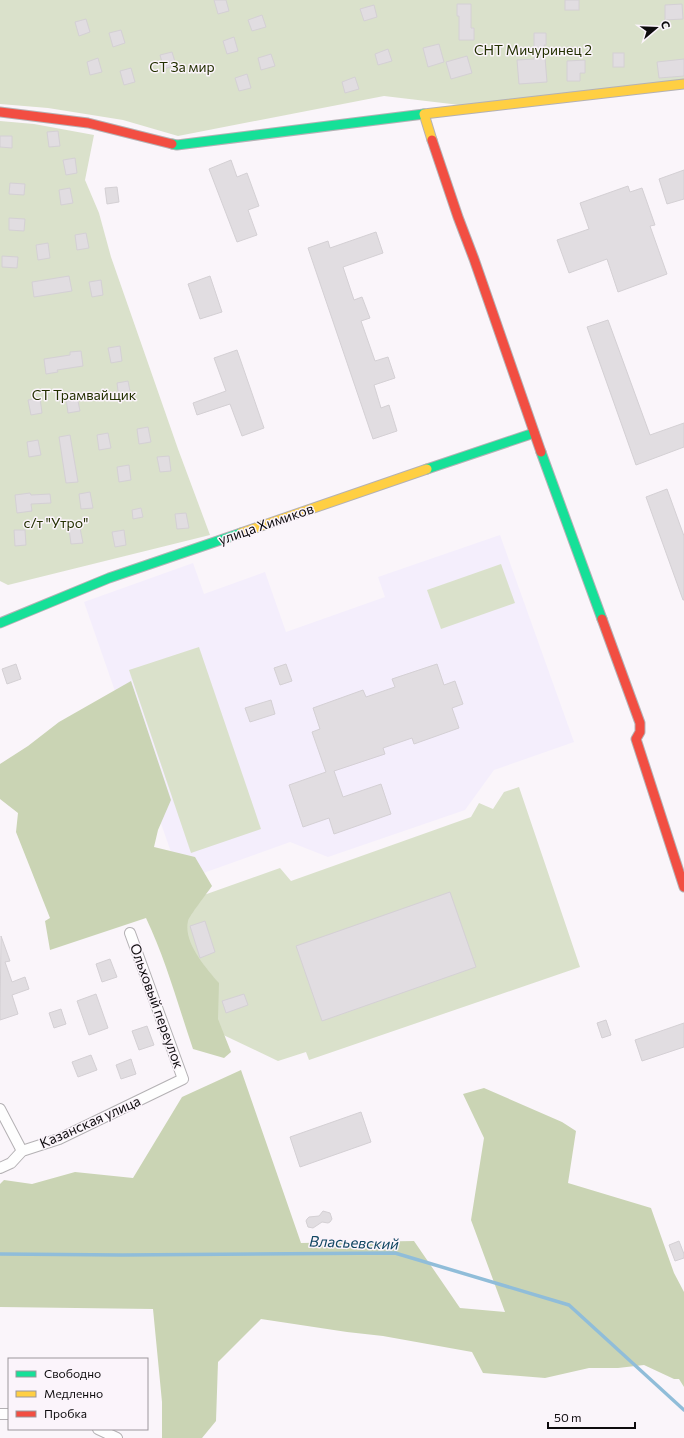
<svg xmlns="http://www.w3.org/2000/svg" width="684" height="1438" viewBox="0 0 684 1438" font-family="Commissioner,sans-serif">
  <rect width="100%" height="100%" fill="#faf5fa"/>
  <path fill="#f4eefc" d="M500,535L574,742L494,770L465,810L328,857L290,842L181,881L84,602L193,563L204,594L265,572L286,632L385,597L378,577Z"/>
  <g fill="#dae1cb">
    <path d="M0,0H684V80L485,108L384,96L178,136L123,120L48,108L0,104Z"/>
    <path d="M0,121L34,124L94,135L85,180L99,213L111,257L178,449L210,535L8,585L0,581Z"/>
    <path d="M501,564L515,603L441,629L427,590Z"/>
    <path d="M199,647L261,829L191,853L129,670Z"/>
    <path d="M519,787L580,967L309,1060L306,1052L278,1061L215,1031L173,906L280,868L291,881L471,817L479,803L493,809L504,792Z"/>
  </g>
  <g fill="#cad4b4">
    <path d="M131,681L171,800L158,830L154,847L195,857L212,886C208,892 189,916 188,921C183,942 206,968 219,983L218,1019L231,1052L224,1058L193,1049C178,1005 166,960 146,918L50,950L45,921L50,918L16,832L18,813L0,799V764L28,746L59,722Z"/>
    <path d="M241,1070L301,1243L414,1241L460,1308L505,1312L471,1220L484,1138L463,1094L484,1088L562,1122L576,1131L568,1183L651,1208L674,1273L684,1292V1387L679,1379H674L644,1365L618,1368H589L545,1378L483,1373L472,1352L383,1336L347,1332L261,1319L218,1362L216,1421L202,1438H162V1402L153,1309L0,1307V1184L4,1180L32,1184L75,1172L133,1178L182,1097Z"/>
  </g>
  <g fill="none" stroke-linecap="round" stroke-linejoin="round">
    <path stroke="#90bdd9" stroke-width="3.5" d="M0,1254L122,1255L395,1253L569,1305L684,1410"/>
  </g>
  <g fill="#e1dde1" stroke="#d4d0d4">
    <path d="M214,0H226L229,11L218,14Z"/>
    <rect x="565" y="0" width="14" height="10"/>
    <path d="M457,4H471V28H474V40H459V16H457Z"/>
    <path d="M682,4L683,19L665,20V5Z"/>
    <path d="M374,5L377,17L364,21L360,9Z"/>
    <path d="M262,15L266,27L252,31L248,20Z"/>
    <path d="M86,19L90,32L79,36L75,22Z"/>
    <path d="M121,30L125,43L113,47L109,33Z"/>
    <path d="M534,33H546V45H544L547,82L519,84L517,60L534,59Z"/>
    <path d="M234,37L238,51L227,54L223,41Z"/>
    <path d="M439,44L444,62L428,67L423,48Z"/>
    <path d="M388,49L392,61L378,65L375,54Z"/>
    <path d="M172,52L176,65L164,69L160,55Z"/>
    <rect x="613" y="53" width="11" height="14"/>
    <path d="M271,54L275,66L261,70L258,58Z"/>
    <path d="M467,56L472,73L451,79L446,62Z"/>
    <path d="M98,58L102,72L90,75L87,62Z"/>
    <path d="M684,59V76L659,78L657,62Z"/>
    <path d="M585,60V73H580V81H567V61Z"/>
    <path d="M131,68L135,82L124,85L120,71Z"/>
    <path d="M247,74L251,88L239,91L235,78Z"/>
    <path d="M355,77L359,89L345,93L342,82Z"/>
    <path d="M58,131L60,146L49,147L47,132Z"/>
    <path d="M0,136H12V148L0,147Z"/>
    <path d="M75,158L77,173L66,175L63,160Z"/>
    <path d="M231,160L237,177L247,173L259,206L248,210L257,235L237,242L209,169Z"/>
    <path d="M684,170V199L667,204L659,179Z"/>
    <path d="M10,183L25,184L24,195L9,194Z"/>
    <path d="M628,186L630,192L642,188L655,225L650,226L667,274L618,292L607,259L569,273L557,240L589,229L580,203Z"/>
    <path d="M117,187L119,202L107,204L105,188Z"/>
    <path d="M70,188L73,203L61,205L59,190Z"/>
    <path d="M9,218L25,219L24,231L9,230Z"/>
    <path d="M376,232L383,253L343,267L354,300L362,297L370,318L361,321L375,361L388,357L395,378L374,385L381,408L389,405L397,431L373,439L308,248L328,241L330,248Z"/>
    <path d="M86,233L89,248L77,250L75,235Z"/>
    <path d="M48,243L50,258L38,260L36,245Z"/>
    <path d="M2,256L18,257L17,268L2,267Z"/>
    <path d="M69,276L72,291L34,297L32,282Z"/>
    <path d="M210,276L222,312L200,319L188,284Z"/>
    <path d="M101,280L103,295L92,297L89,282Z"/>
    <path d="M608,320L650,435L684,423V447L636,465L587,327Z"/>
    <path d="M120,346L122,361L111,363L108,348Z"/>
    <path d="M237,350L264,428L242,436L230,404L197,415L193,403L226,391L214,358Z"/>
    <path d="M81,351L83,366L57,370L58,372L46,374L44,359L70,355V352Z"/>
    <path d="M128,381L131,396L119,398L117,383Z"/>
    <path d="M77,396L80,411L68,413L66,398Z"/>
    <path d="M40,398L42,413L31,415L28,400Z"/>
    <path d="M148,427L151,442L139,444L137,429Z"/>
    <path d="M108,433L111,448L99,450L97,435Z"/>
    <path d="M70,435L78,482L66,483L59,437Z"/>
    <path d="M38,440L41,455L29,457L27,442Z"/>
    <path d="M169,456L171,471L160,472L157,457Z"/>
    <path d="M129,465L131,480L119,482L117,467Z"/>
    <path d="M667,489L684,536V600H683L646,497Z"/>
    <path d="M90,492L93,508L81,509L79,494Z"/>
    <path d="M30,493L31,495L50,494L51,503L31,504L32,511L17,513L15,495Z"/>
    <path d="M141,508L143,517L133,519L132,510Z"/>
    <path d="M186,513L189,528L177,529L175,514Z"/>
    <path d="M80,528L83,543L71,544L69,529Z"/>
    <path d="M14,530H25L26,545L15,546Z"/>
    <path d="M124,530L126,545L115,547L112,532Z"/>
    <path d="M16,664L21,679L7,684L2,669Z"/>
    <path d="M286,664L292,681L280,685L274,668Z"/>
    <path d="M437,664L444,685L455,681L463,704L452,708L459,728L414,744L412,738L383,748L385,754L334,771L343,797L381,784L391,814L334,834L329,818L303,827L289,785L326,772L312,732L320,729L313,708L363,690L366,697L395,687L392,679Z"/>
    <path d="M271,700L275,714L250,722L245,708Z"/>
    <path d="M450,892L476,967L322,1021L296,946Z"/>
    <path d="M205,921L215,952L200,958L190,926Z"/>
    <path d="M1,936L10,961L5,962L12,982L25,977L29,989L12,995L18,1014L0,1020Z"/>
    <path d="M110,959L117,977L102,982L96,964Z"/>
    <path d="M96,994L108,1028L89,1035L77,1001Z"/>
    <path d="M244,994L248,1005L226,1013L222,1001Z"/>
    <path d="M61,1009L66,1024L54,1028L49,1013Z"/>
    <path d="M606,1020L611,1035L602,1038L597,1023Z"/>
    <path d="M684,1023V1047L642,1061L635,1040Z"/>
    <path d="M147,1026L154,1045L139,1050L132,1031Z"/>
    <path d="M91,1055L97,1070L78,1077L72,1062Z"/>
    <path d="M131,1059L136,1074L121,1079L116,1065Z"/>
    <path d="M361,1112L371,1142L300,1167L290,1137Z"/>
    <path d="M323,1211L330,1213L332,1219L330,1222L328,1223L322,1222L313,1228L308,1227L306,1221L307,1219L309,1217L319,1216Z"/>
    <path d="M679,1241L684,1254V1258L675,1261L669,1245Z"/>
  </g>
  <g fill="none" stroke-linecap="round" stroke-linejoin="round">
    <g stroke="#b4b1b4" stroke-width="12">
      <g id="street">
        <path d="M0,1109L22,1151"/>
        <path d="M0,1168L11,1163L22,1151L59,1139L183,1079L130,933"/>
        <path d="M0,1414H9"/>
        <path d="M98,1429L117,1438"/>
      </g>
    </g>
    <g stroke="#b4b1b4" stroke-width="11">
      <g id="fast">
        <path d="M172,144L177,145L424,114"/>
        <path d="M541,452L602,619"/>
        <path d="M427,469L534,433"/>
        <path d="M0,623L109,578L241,533"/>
      </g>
    </g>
    <g stroke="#b4b1b4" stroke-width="11">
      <g id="slow">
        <path d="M432,140L424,114L684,84"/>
        <path d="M241,533L427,469"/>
      </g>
    </g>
    <g stroke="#b4b1b4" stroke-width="11">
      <g id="jam">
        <path d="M0,112L88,123L172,144"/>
        <path d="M432,140L458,217L474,259L541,452"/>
        <path d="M602,619L640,723V732L636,739L684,887"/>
      </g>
    </g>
    <use href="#street" stroke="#fefefe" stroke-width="10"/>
    <use href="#fast" stroke="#16e098" stroke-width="9"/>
    <use href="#slow" stroke="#ffcf43" stroke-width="9"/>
    <use href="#jam" stroke="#f24e42" stroke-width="9"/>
  </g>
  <g text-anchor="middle" stroke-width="3" stroke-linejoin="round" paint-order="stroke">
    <g font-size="14" fill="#233000" stroke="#fbf4fb">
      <text x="533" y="55">СНТ Мичуринец 2</text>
      <text x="182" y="72">СТ За мир</text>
      <text x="84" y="400">СТ Трамвайщик</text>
      <text x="56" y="528">с/т "Утро"</text>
    </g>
    <g font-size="14" fill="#0d0b0d" stroke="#fbf4fb">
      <text transform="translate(266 524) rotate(-19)" y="5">улица Химиков</text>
      <text transform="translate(157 1006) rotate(70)" y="5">Ольховый переулок</text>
      <text transform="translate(90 1122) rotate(-24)" y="5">Казанская улица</text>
    </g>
    <g font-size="15" font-style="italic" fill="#104661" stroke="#fbf4fb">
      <text transform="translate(354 1243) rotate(2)" y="5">Власьевский</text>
    </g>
  </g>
  <rect x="8" y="1358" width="140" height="72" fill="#fbf4fb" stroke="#9c979c"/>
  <rect x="16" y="1371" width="20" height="6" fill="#16e098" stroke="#9c979c"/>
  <text x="44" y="1378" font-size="12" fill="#0d0b0d">Свободно</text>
  <rect x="16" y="1391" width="20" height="6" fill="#ffcf43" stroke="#9c979c"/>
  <text x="44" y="1398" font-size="12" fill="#0d0b0d">Медленно</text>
  <rect x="16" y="1411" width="20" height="6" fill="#f24e42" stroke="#9c979c"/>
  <text x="44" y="1418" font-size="12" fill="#0d0b0d">Пробка</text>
  <g transform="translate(656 28) rotate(71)" stroke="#fbf4fb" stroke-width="3" paint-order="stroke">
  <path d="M0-3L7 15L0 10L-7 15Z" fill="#0d0b0d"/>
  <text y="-6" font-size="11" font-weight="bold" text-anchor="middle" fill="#0d0b0d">С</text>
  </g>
  <path d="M548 1422v6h87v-6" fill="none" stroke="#0d0b0d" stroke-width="2"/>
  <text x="554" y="1422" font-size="12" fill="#0d0b0d" stroke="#fbf4fb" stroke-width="3" paint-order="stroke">50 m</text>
</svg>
